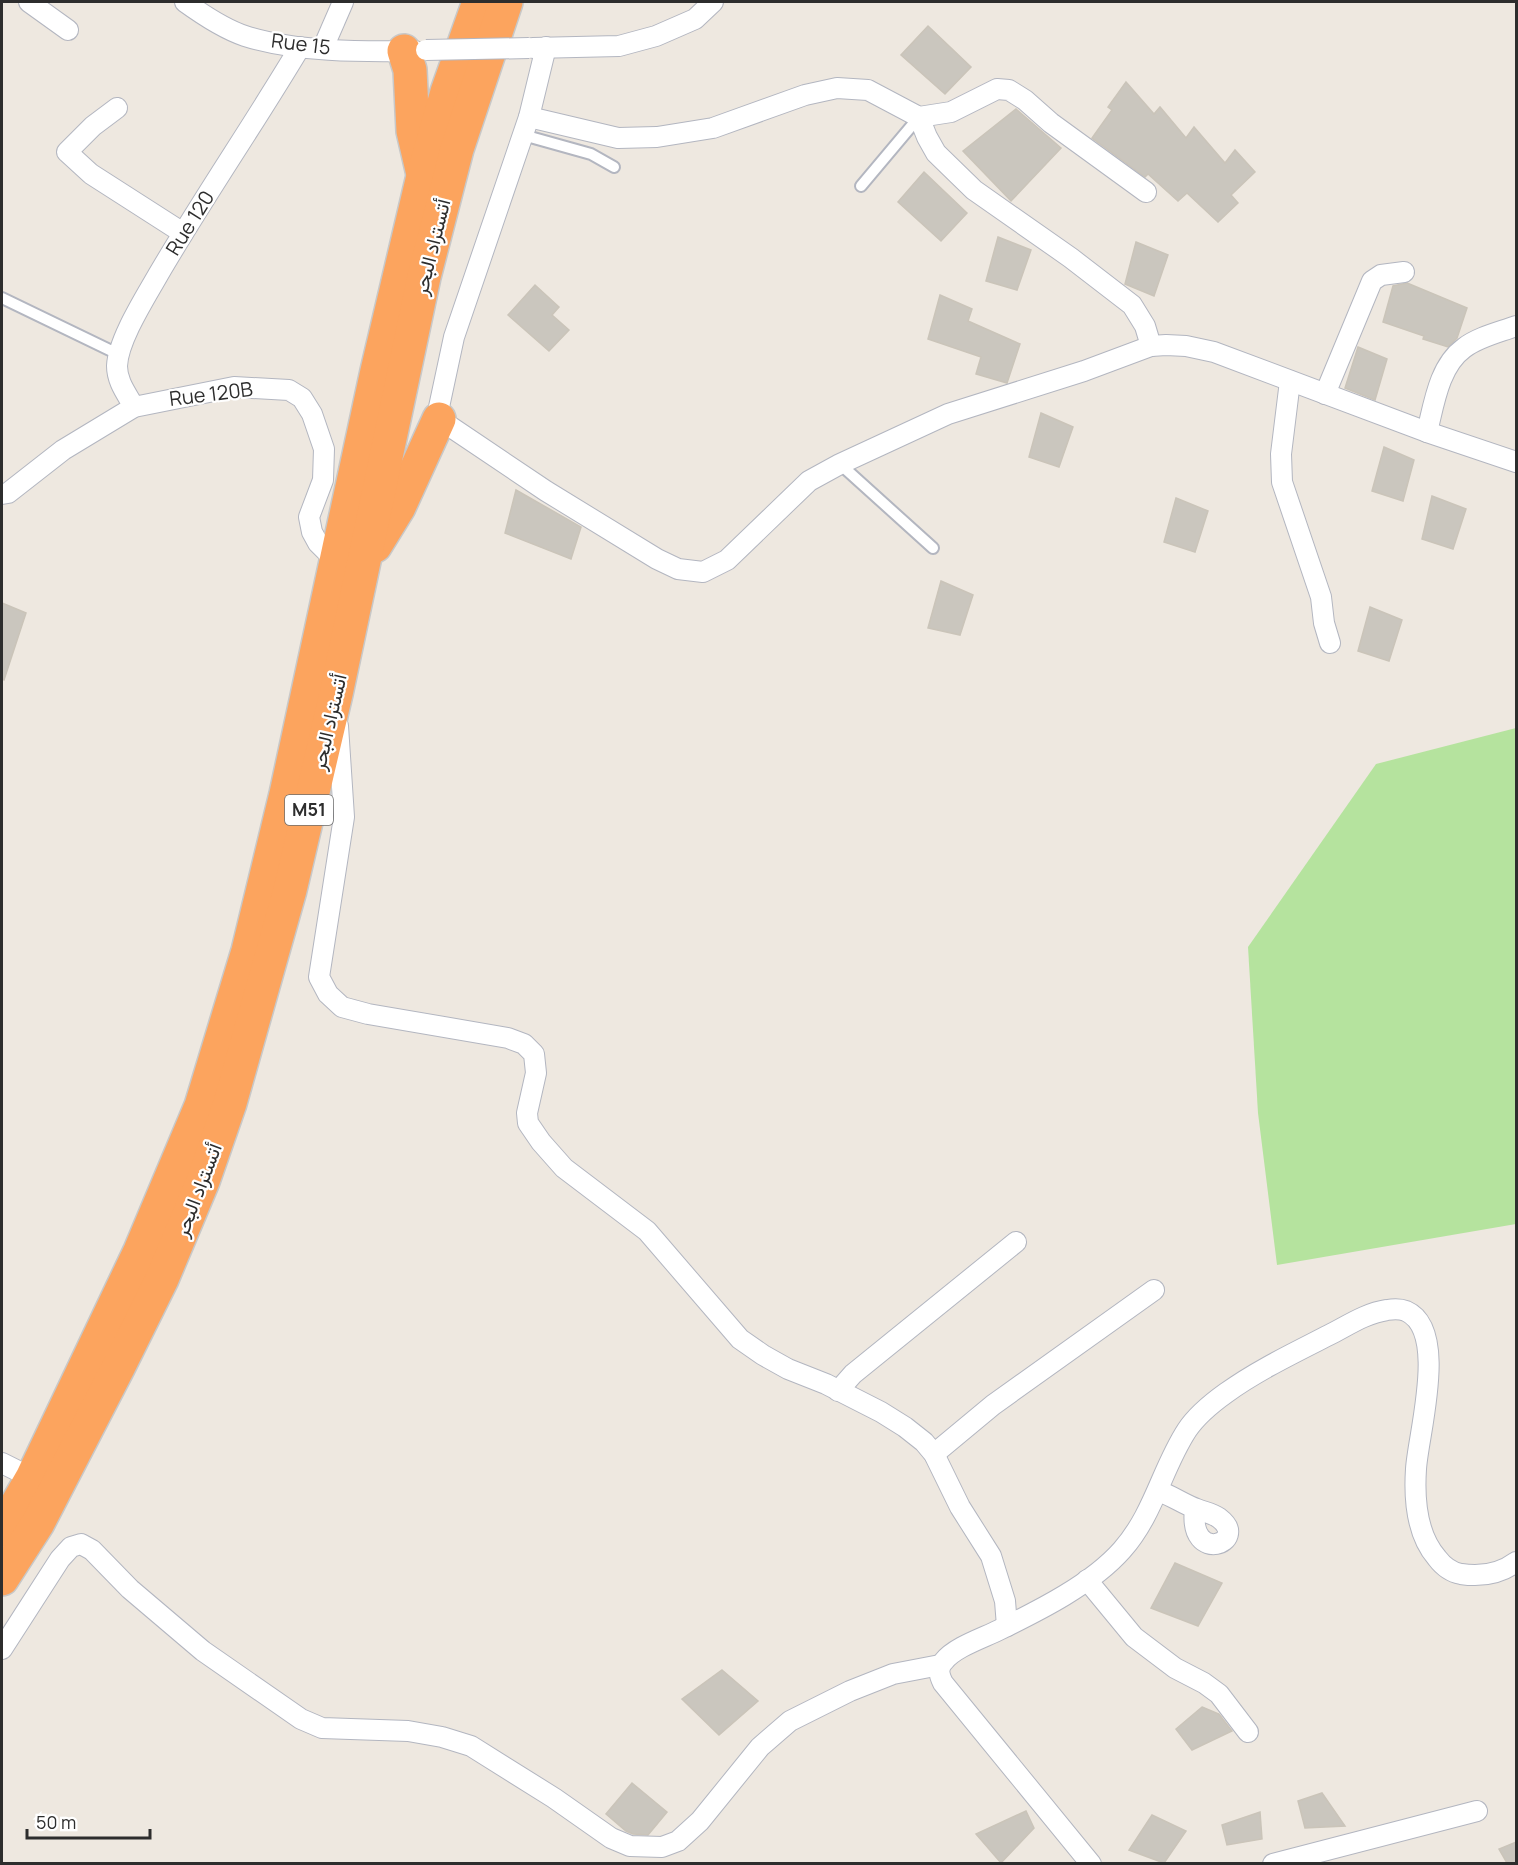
<svg xmlns="http://www.w3.org/2000/svg" width="1518" height="1865" viewBox="0 0 1518 1865" font-family="Manrope,Vazirmatn,sans-serif">
  <rect width="100%" height="100%" fill="#eee8e0"/>
  <path fill="#b5e39e" d="M1516,728V1224L1277,1265L1258,1113L1248,947L1376,764Z"/>
  <g fill="#cac6be" stroke="#cac4b9" stroke-width="1.5">
    <path d="M928,26L971,67L945,94L901,55Z"/>
    <path d="M1126,82L1154,114L1160,107L1186,138L1194,127L1225,163L1235,150L1255,172L1231,195L1238,203L1218,222L1187,193L1178,201L1148,174L1145,177L1092,138L1112,110L1108,107Z"/>
    <path d="M1016,109L1061,148L1011,201L963,151Z"/>
    <path d="M924,172L967,213L941,241L898,202Z"/>
    <path d="M998,237L1031,250L1017,290L986,281Z"/>
    <path d="M1136,242L1168,255L1154,296L1125,284Z"/>
    <path d="M1407,283L1467,308L1457,338L1448,347L1423,339L1424,336L1383,322L1393,286Z"/>
    <path d="M535,285L559,307L552,315L569,330L549,351L508,315Z"/>
    <path d="M940,295L972,309L968,321L1020,344L1007,383L976,374L981,357L928,339Z"/>
    <path d="M1358,347L1387,359L1375,400L1345,388Z"/>
    <path d="M1041,413L1073,427L1059,467L1029,457Z"/>
    <path d="M1384,447L1414,460L1403,501L1372,491Z"/>
    <path d="M516,490L581,527L571,559L505,533Z"/>
    <path d="M1432,496L1466,509L1453,549L1422,539Z"/>
    <path d="M1176,498L1208,511L1195,552L1164,542Z"/>
    <path d="M941,581L973,595L960,635L928,628Z"/>
    <path d="M2,603L26,613L4,680L2,679Z"/>
    <path d="M1370,607L1402,620L1389,661L1358,651Z"/>
    <path d="M1175,1563L1222,1583L1198,1626L1151,1608Z"/>
    <path d="M722,1670L758,1701L719,1735L682,1699Z"/>
    <path d="M1202,1707L1219,1714L1232,1731L1192,1750L1176,1729Z"/>
    <path d="M632,1783L667,1812L648,1835L633,1834L626,1831L606,1814Z"/>
    <path d="M1322,1793L1345,1826L1305,1828L1298,1801Z"/>
    <path d="M1026,1811L1034,1828L1001,1863L976,1834Z"/>
    <path d="M1260,1812L1262,1839L1227,1845L1222,1825Z"/>
    <path d="M1152,1815L1186,1831L1164,1863L1129,1850Z"/>
    <path d="M1516,1842V1863H1507L1499,1849Z"/>
  </g>
  <g fill="none" stroke-linecap="round" stroke-linejoin="round">
    <g stroke="#b3b6c0" stroke-width="14">
      <g id="lane">
        <path d="M523,135L591,154L614,167"/>
        <path d="M861,186L919,117"/>
        <path d="M2,298L120,355"/>
        <path d="M840,464L933,548"/>
      </g>
    </g>
    <g stroke="#b3b6c0" stroke-width="22">
      <g id="street">
        <path d="M29,2L68,30"/>
        <path d="M185,2C203,15 224,29 245,36C295,52 362,52 415,51"/>
        <path d="M546,47L529,117L454,337L439,407V419L546,491L657,559L678,569L703,572L727,560L809,481L840,464L948,414L1084,371L1151,346L1166,345L1186,346L1214,352L1427,432L1516,462"/>
        <path d="M323,48L343,2"/>
        <path d="M533,48L619,46L656,36L695,19L713,2"/>
        <path d="M117,108L93,126L67,152L91,174L183,233"/>
        <path d="M529,117L618,138L657,137L713,128L805,95L837,88L868,90L919,117L951,112L997,89L1009,90L1025,100L1051,123L1146,192"/>
        <path d="M919,117L927,137L936,153L974,190L1071,258L1132,305L1145,326L1151,346"/>
        <path d="M1290,381L1281,454L1282,482L1321,597L1324,623L1330,643"/>
        <path d="M1325,394L1372,281L1381,275L1404,272"/>
        <path d="M134,407C127,394 117,382 117,366C118,340 145,298 158,275C203,198 254,124 300,47"/>
        <path d="M1427,432C1434,404 1439,366 1464,348C1478,337 1500,332 1516,326"/>
        <path d="M2,494L8,493L63,450L134,407L234,387L289,390L302,398L312,414L324,449L323,480L309,517L312,532L318,543L336,561"/>
        <path d="M338,726L344,817L319,977L328,994L342,1007L368,1014L508,1038L524,1044L534,1054L536,1073L527,1113L528,1123L541,1142L564,1168L647,1231L740,1339L763,1355L788,1369L826,1384L881,1412L905,1427L924,1442L934,1454L960,1507L991,1556L1005,1601L1007,1626"/>
        <path d="M838,1391L853,1374L1016,1242"/>
        <path d="M934,1454L993,1405L1154,1290"/>
        <path d="M2,1463L32,1478"/>
        <path d="M1158,1491C1173,1496 1183,1504 1197,1509C1204,1512 1212,1513 1219,1518C1251,1542 1188,1566 1195,1509"/>
        <path d="M1087,1580L1134,1637L1175,1668L1204,1683L1219,1694L1248,1732"/>
        <path d="M2,1649L60,1559L71,1547L81,1544L92,1550L130,1589L203,1651L301,1719L322,1728L408,1731L442,1737L471,1746L554,1798L611,1838L630,1846L662,1847L678,1841L700,1821L760,1747L790,1721L850,1691L893,1674L940,1665"/>
        <path d="M1091,1864L943,1683C939,1675 937,1668 944,1661C955,1647 983,1638 999,1630C1040,1610 1092,1584 1122,1550C1154,1514 1162,1468 1187,1430C1197,1415 1212,1403 1226,1393C1258,1370 1294,1353 1329,1335C1347,1326 1366,1313 1387,1310C1393,1309 1401,1309 1406,1311C1449,1330 1418,1434 1416,1469C1414,1499 1417,1535 1437,1558C1443,1566 1450,1572 1461,1574C1481,1577 1500,1574 1516,1562"/>
        <path d="M1273,1864L1477,1811"/>
      </g>
    </g>
    <g stroke="#c8c8c8" stroke-width="36">
      <g id="highway">
        <path d="M404,51L410,70L413,131L422,170"/>
        <path d="M375,546L399,507L439,419"/>
        <path d="M2,1530L32,1478L140,1251L201,1106L248,951L286,794L377,371L423,176L447,92L479,2"/>
        <path d="M2,1579L38,1523L118,1368L162,1279L203,1181L230,1103L290,890L336,694L424,277L457,149L506,2"/>
      </g>
    </g>
    <use href="#lane" stroke="#fff" stroke-width="10"/>
    <use href="#street" stroke="#fff" stroke-width="20"/>
    <use href="#highway" stroke="#fca45e" stroke-width="33"/>
    <g stroke="#b3b6c0" stroke-width="22" stroke-linecap="butt">
      <path id="street-bridge" d="M426,50L529,48"/>
    </g>
    <use href="#street-bridge" stroke="#fff" stroke-width="20"/>
  </g>
  <g text-anchor="middle" stroke-width="4.5" stroke-linejoin="round" paint-order="stroke">
    <rect fill="#fff" stroke="#6c6c6c" stroke-width="1.5" x="285" y="795" width="48" height="30" rx="4.5"/>
    <g font-size="18" font-weight="bold" fill="#2d2d2d">
      <text x="309" y="816">M51</text>
    </g>
    <g font-size="20" fill="#2d2d2d" stroke="#fff">
      <text transform="translate(301 44) rotate(7)" y="7">Rue 15</text>
      <text transform="translate(190 223) rotate(-58)" y="7">Rue 120</text>
      <text transform="translate(432 247) rotate(-76)" y="7">أتستراد البحر</text>
      <text transform="translate(211 394) rotate(-7)" y="7">Rue 120B</text>
      <text transform="translate(329 722) rotate(-77)" y="7">أتستراد البحر</text>
      <text transform="translate(198 1190) rotate(-69)" y="7">أتستراد البحر</text>
    </g>
  </g>
  <rect width="1518" height="1865" fill="none" stroke="#2d2d2d" stroke-width="6"/>
  <path d="M27 1829v9h123v-9" fill="none" stroke="#2d2d2d" stroke-width="3"/>
  <text x="36" y="1829" font-size="18" fill="#2d2d2d" stroke="#ffffff" stroke-width="4.5" paint-order="stroke">50 m</text>
</svg>
